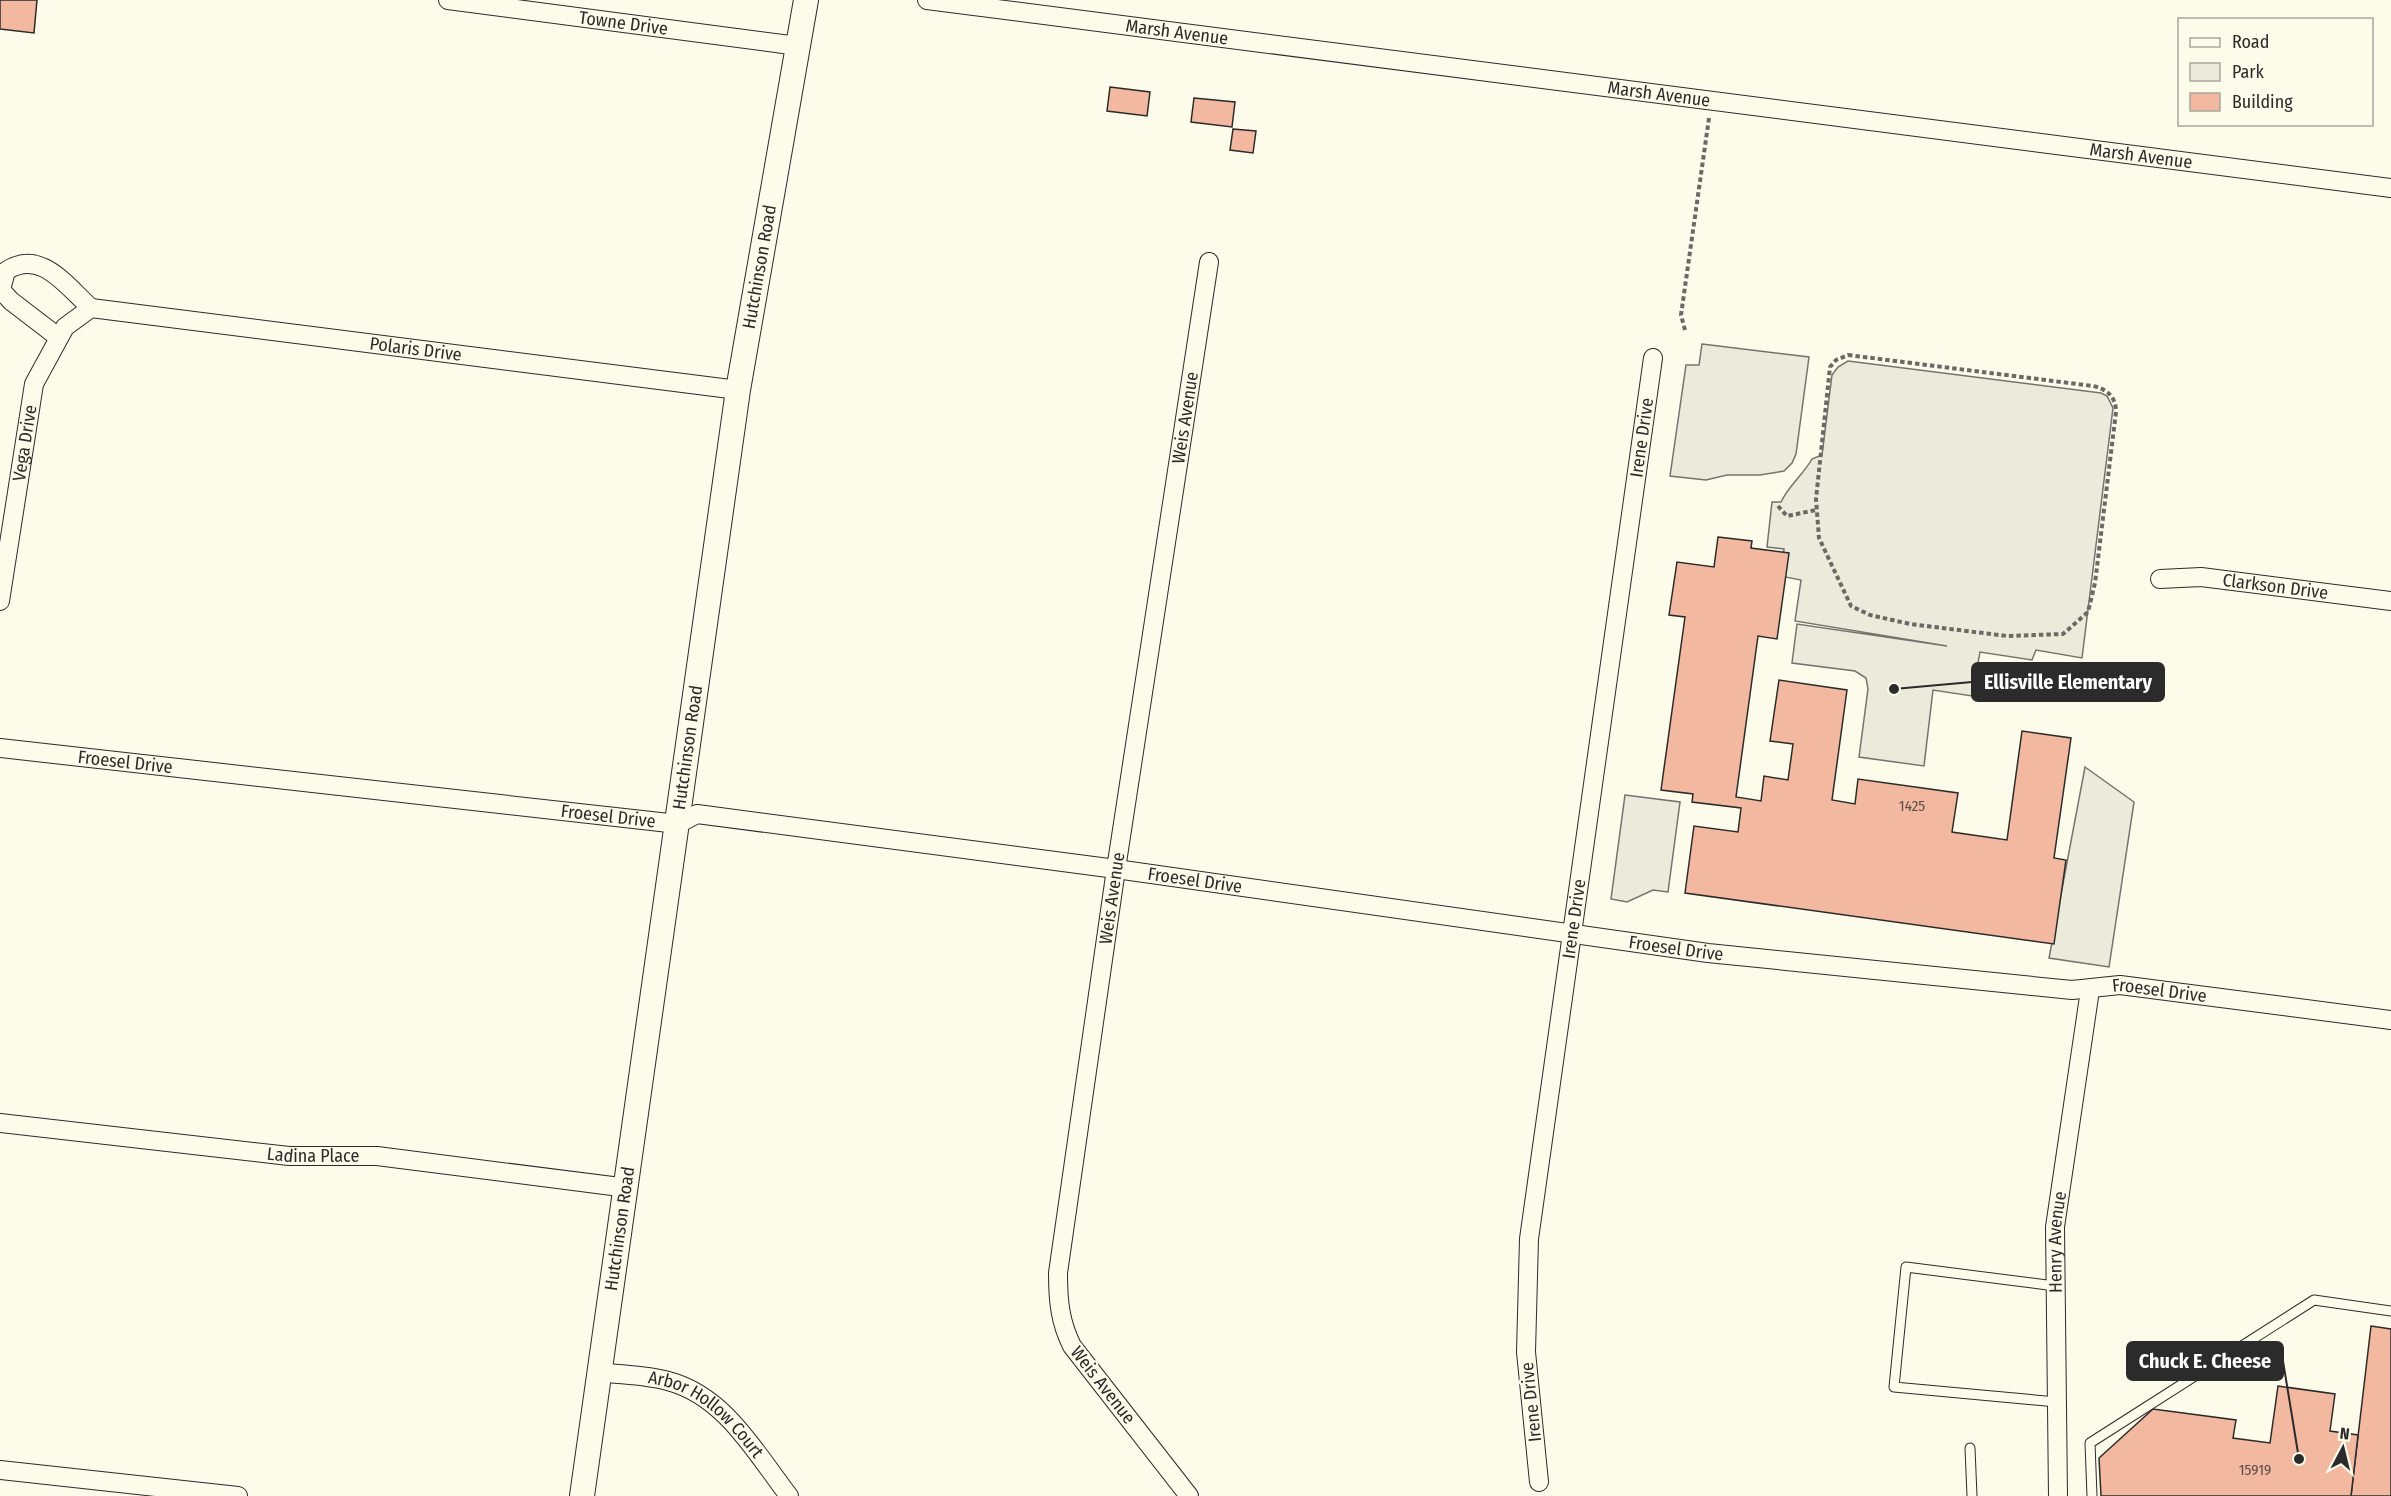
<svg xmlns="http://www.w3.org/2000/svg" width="2391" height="1496" viewBox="0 0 2391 1496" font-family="'Fira Sans Condensed',sans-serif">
  <rect width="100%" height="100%" fill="#fdfbea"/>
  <path fill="#ecebdb" stroke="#74746e" stroke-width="1.5" d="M1848,361L2101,393L2107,396L2113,408L2082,658L2036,650L2032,660L1980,652L1972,696L1933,690L1924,766L1859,757L1868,689L1866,678L1855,671L1792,663L1797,624L1947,646L1795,621L1801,580L1780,576L1784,549L1767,547L1772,502H1781C1789,485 1803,475 1812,459L1822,455L1832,375L1838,367Z"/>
  <g fill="#eceadb" stroke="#74746e" stroke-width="1.5">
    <path d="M1702,344L1809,357L1796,454L1792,463L1784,471L1760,475H1727L1706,480L1670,476L1686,365H1699Z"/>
    <path d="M2085,767L2134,802L2109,967L2049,958Z"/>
    <path d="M1625,795L1680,802L1668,892L1653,890L1627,902L1611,899Z"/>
  </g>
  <g fill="#f2b8a0" stroke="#2b2b2b" stroke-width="1.5">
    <path d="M0,0H37L34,33L0,29Z"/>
    <path d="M1110,87L1150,92L1147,116L1107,111Z"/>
    <path d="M1194,98L1235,102L1232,127L1191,122Z"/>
    <path d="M1233,129L1256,131L1253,153L1230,150Z"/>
    <path d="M1718,537L1752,541L1751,548L1789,553L1777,639L1758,636L1736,797L1761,801L1764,776L1788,780L1793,744L1770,741L1779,680L1847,690L1832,800L1855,804L1858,779L1958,793L1952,832L2007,840L2022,731L2071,738L2054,858L2066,860L2054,944L1685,893L1694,826L1738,832L1741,808L1692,802L1693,794L1661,790L1685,617L1669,615L1677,562L1714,567Z"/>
    <path d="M2371,1326L2391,1329V1496H2351Z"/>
    <path d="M2278,1386L2335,1394L2330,1431L2358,1435L2351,1496H2101L2099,1458L2153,1409L2236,1420L2233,1438L2270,1443Z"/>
  </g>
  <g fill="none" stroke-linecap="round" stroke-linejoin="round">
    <g stroke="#2b2b2b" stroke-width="11">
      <g id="lane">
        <path d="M2055,1286L1906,1267L1894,1387L2057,1402"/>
        <path d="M1970,1448L1972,1496"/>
        <path d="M2092,1496L2090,1443L2314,1300L2391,1311"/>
      </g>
    </g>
    <g stroke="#2b2b2b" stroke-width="20">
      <g id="street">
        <path id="s1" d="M448,0L798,46"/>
        <path id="s2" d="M927,0L2391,188"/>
        <path d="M58,337L11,301L1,290L6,271C41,248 66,286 91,308"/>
        <path id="s3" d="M2160,579L2201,577L2391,601"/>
        <path id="s4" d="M0,601L34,384L65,327L91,308L738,390"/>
        <path id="s5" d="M0,748L678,824L697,814L1116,869L1708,953L2072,990L2120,985L2391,1020"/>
        <path id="s6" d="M0,1123L289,1156H377L628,1188"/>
        <path id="s7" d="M599,1372C622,1375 646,1375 668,1381C725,1396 755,1452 789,1496"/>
        <path d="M0,1470L238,1496"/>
        <path id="s8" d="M1539,1482L1526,1352L1529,1239L1653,358"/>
        <path id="s9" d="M1189,1496L1072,1346C1060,1322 1058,1301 1058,1273L1116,869L1209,262"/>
        <path id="s10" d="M2058,1496L2055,1227L2090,990"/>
      </g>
    </g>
    <g stroke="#2b2b2b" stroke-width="26">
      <g id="secondary">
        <path id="s11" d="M582,1496L738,390L806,0"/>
      </g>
    </g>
    <g stroke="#6a6964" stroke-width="4" stroke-dasharray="4.5 3" stroke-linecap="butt">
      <path d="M1685,330L1681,315L1709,118"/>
      <path d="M1848,355L2093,386C2107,389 2116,397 2116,412L2095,583L2088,612L2063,634L2007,636L1910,624L1870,615L1851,606L1819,538L1816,499L1830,367L1836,360Z"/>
      <path d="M1778,506L1787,516L1816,510"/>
    </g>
    <use href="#lane" stroke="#fdfbea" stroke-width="9"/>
    <use href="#street" stroke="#fdfbea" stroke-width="18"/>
    <use href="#secondary" stroke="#fdfbea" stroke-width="24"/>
  </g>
  <g text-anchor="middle" stroke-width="4.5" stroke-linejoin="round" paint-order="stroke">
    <g font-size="15" fill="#5d4e48">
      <text x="1912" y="811">1425</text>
      <text x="2255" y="1475">15919</text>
    </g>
    <g font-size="18" fill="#2b2b2b" stroke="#fdfbea">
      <text dy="6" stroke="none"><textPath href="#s1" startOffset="177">Towne Drive</textPath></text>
      <text dy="6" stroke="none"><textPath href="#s2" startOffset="252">Marsh Avenue</textPath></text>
      <text dy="6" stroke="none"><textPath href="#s2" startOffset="738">Marsh Avenue</textPath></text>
      <text dy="6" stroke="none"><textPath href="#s2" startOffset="1224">Marsh Avenue</textPath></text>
      <text dy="6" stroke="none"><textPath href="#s11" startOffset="1242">Hutchinson Road</textPath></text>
      <text dy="6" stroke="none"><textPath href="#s4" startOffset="644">Polaris Drive</textPath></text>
      <text dy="6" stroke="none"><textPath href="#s9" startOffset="1130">Weis Avenue</textPath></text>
      <text dy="6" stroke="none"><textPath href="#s8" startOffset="1053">Irene Drive</textPath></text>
      <text dy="6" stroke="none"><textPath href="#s4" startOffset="160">Vega Drive</textPath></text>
      <text dy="6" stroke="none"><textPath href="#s3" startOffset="116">Clarkson Drive</textPath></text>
      <text dy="6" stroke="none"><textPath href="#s11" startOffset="756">Hutchinson Road</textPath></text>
      <text dy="6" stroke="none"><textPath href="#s5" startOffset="126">Froesel Drive</textPath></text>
      <text dy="6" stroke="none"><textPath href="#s5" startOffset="612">Froesel Drive</textPath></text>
      <text dy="6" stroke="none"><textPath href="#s5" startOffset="1206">Froesel Drive</textPath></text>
      <text dy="6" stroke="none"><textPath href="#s9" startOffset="644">Weis Avenue</textPath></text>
      <text dy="6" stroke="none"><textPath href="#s8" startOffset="567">Irene Drive</textPath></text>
      <text dy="6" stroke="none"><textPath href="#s5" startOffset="1692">Froesel Drive</textPath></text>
      <text dy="6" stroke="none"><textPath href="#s5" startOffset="2178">Froesel Drive</textPath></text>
      <text dy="6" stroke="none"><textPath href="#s6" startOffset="315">Ladina Place</textPath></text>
      <text dy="6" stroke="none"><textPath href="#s11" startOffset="270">Hutchinson Road</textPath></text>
      <text dy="6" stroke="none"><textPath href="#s10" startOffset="254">Henry Avenue</textPath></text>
      <text transform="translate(1103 1385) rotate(52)" y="6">Weis Avenue</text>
      <text transform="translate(1531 1402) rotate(-96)" y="6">Irene Drive</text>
      <text dy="6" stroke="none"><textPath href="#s7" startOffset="120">Arbor Hollow Court</textPath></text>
    </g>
  </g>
  <path fill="none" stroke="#2b2b2b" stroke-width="2" d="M1894 689L1972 682M2299 1459L2283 1361"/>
  <g fill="#2b2b2b" stroke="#fdfbea" stroke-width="2">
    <circle cx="1894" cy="689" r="6"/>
    <circle cx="2299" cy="1459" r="6"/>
  </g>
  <g fill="#2b2b2b" stroke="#2b2b2b" stroke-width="2">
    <rect x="1972" y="663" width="192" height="38" rx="6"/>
    <rect x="2127" y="1342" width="156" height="38" rx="6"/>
  </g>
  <g font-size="20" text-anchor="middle" font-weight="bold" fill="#fff">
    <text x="2068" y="689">Ellisville Elementary</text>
    <text x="2205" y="1368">Chuck E. Cheese</text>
  </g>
  <rect x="2178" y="18" width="195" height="108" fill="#fdfbea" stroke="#a9a89e" stroke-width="1.5"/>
  <rect x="2190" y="38" width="30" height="9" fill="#fdfbea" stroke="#a9a89e" stroke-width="1.5"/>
  <text x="2232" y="48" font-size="18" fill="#2b2b2b">Road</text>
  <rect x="2190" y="63" width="30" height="18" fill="#ecebdb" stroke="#a9a89e" stroke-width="1.5"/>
  <text x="2232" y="78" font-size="18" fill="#2b2b2b">Park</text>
  <rect x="2190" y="93" width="30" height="18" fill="#f2b8a0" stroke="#a9a89e" stroke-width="1.5"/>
  <text x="2232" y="108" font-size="18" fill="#2b2b2b">Building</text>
  <g transform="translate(2343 1448) rotate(7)" stroke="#fdfbea" stroke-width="4.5" paint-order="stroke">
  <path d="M0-4.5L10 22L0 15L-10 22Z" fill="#2b2b2b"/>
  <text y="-9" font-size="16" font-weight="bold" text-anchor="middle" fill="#2b2b2b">N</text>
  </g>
</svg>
